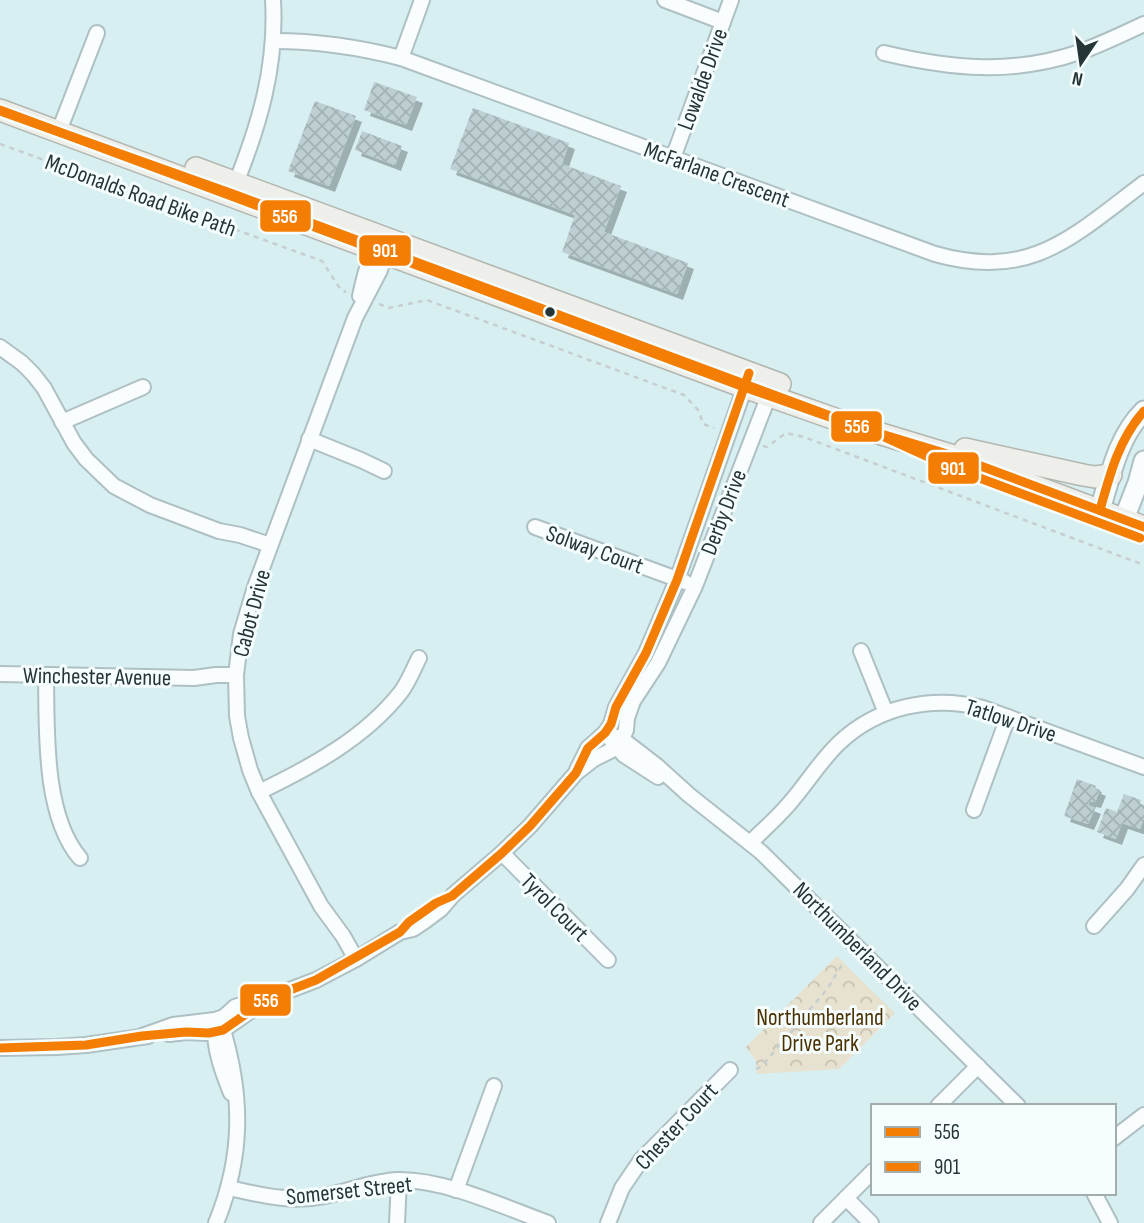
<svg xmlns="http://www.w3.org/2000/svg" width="1144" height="1223" viewBox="0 0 1144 1223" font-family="'Sofia Sans Condensed',sans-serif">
  <defs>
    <pattern id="park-crowns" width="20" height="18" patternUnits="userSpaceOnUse" patternTransform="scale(1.75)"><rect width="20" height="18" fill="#e7e2cf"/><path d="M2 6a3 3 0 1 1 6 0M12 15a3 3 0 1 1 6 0" fill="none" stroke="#c6c2b2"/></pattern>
    <pattern id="building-cross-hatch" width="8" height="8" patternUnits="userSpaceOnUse" patternTransform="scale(1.75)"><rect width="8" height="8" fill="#bdcfd2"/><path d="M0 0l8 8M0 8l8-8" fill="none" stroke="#a2b2b5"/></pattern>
    <filter id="shadow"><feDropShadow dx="6" dy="6" stdDeviation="0" flood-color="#0004"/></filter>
  </defs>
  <rect width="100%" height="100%" fill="#d8eff2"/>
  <path fill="url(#park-crowns)" d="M837,956L895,1013L839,1069L757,1074L756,1061L746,1047Z"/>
  <g fill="url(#building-cross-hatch)" filter="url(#shadow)">
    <path d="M374,82L417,97L406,125L364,110Z"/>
    <path d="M315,101L356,116L329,186L288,171Z"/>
    <path d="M473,108L569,143L562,164L621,186L604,232L688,263L677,294L562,252L575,215L450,169Z"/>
    <path d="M362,131L402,146L395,165L355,150Z"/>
    <path d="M1077,779L1096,786L1095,788L1100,790L1095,802L1090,801L1088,805L1095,808L1088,824L1064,816Z"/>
    <path d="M1124,794L1141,800L1140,804L1144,805V818L1140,829L1122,823L1116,839L1097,832L1106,808L1117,812Z"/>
  </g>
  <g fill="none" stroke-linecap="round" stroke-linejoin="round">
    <g stroke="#aec0c3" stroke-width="18">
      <g id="street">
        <path d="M665,0L723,22"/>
        <path d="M274,41C318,41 358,47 401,58L935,254C1031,281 1072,237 1144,183"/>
        <path d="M884,53C951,69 1013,75 1080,52C1102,44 1123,34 1144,24"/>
        <path d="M401,58L422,0"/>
        <path d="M59,131L97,33"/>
        <path d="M673,158L731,0"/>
        <path d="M234,188C259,126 277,67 273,0"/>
        <path d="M360,296C364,278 368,258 380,244"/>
        <path d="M0,347L22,363L33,374L44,388L74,443L86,459L114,486L150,505L219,531L240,535L270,545"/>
        <path d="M62,422L143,387"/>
        <path d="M309,439L361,460L384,471"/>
        <path d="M535,527L685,582"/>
        <path d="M861,651L886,713"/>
        <path d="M0,674L194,678L216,675H236"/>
        <path d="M46,675C47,729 43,815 80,858"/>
        <path d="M605,733L622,739L657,766L689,795L761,852L1018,1106"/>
        <path d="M611,740L624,755L658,777"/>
        <path d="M577,770L588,748L605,733L611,724L616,707L646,653L677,580L747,381"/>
        <path d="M259,792C311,767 365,738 401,692C409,681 413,670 419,658"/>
        <path d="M974,810L1008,717"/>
        <path d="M750,843C763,830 777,818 788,805C806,785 820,761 839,743C878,706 932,695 983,708L1144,767"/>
        <path d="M502,853L608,960"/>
        <path d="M1094,926L1127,889L1144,865"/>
        <path d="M356,959L343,936L321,906L259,792L250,770L241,738L237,716L236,675L241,634L255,587L355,318L380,270L385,254V246"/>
        <path d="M215,1025C214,1049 222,1071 231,1093"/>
        <path d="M169,1034L186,1032L209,1033L223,1030L262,1003"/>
        <path d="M142,1036L173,1025L215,1020L224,1017L235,1007L247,1003L269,998L316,980L356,959L400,932L413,929L425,921L441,909L453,895L502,853L530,826L576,773L594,759L614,749L622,739L626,730L627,718L633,701L658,663L695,586L771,390"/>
        <path d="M0,1048L57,1047L86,1045L148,1036"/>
        <path d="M938,1106L978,1066"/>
        <path d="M1114,1138L1144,1115"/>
        <path d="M229,1188C260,1195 292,1203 325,1196C350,1191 372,1181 398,1180C444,1179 504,1207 548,1223"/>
        <path d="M456,1190L494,1086"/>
        <path d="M1094,1193L1110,1223"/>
        <path d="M846,1198L871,1223"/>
        <path d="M216,1223C243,1157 243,1098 223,1030L218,1024"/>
        <path d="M397,1223L399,1180"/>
        <path d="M608,1223L622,1188L641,1160L730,1070"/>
        <path d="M821,1223L873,1171"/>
      </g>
    </g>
    <g stroke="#aec0c3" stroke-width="23">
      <g id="secondary">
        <path d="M1100,510C1110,477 1118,436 1144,411"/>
        <path d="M1124,519L1138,483L1144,461"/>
      </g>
    </g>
    <g stroke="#b1b6af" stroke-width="24">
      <g id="primary">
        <path d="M0,110L744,387L855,426L954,456L1144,527"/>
        <path d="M196,168L780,384"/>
        <path d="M965,449L1083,475L1095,477L1111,475"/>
      </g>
    </g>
    <g stroke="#c6ced0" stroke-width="2.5" stroke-dasharray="5 5" stroke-linecap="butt">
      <path d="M0,144L322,261L341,290L346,292"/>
      <path d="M379,304L389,308L427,300L684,395L699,411L703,424L714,428"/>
      <path d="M763,446L767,447L786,433L804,437L1144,565"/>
      <path d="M756,1069L762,1066L828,988L844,961"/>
    </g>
    <use href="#street" stroke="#f9fdfd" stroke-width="14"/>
    <use href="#secondary" stroke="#f9fdfd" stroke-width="19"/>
    <use href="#primary" stroke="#eeeeea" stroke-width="21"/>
    <g stroke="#f5fdfe" stroke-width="14">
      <g id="bus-1">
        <path d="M0,110L744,387L855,426L954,456L1144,527"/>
        <path d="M1100,510C1110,474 1119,439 1144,411"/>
        <path d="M0,1048L86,1045L142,1036L186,1032L209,1033L223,1030L269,998L316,980L400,932L409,922L436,903L452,896L502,853L530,826L576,773L588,748L605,733L611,724L616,707L646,653L677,580L749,373"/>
      </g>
    </g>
    <g stroke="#f5fdfe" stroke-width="14">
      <path id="bus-2" d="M0,111L233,194L871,431L950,467L1140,538"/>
    </g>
    <use href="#bus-1" stroke="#f47e03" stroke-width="9"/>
    <use href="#bus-2" stroke="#f47e03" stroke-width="9"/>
  </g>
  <circle fill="#253537" stroke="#f5fdfe" stroke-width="2.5" cx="550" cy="312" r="6"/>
  <g text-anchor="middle" stroke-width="6" stroke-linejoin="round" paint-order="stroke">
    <g font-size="23" fill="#253537" stroke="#f5fdfe">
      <text transform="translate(702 79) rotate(-70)" y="8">Lowalde Drive</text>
      <text transform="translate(717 174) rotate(20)" y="8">McFarlane Crescent</text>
      <text transform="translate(141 195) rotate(20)" y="8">McDonalds Road Bike Path</text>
      <text transform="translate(723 512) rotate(-69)" y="8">Derby Drive</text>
      <text transform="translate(595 549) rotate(20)" y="8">Solway Court</text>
      <text transform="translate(251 613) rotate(-75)" y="8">Cabot Drive</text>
      <text transform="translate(97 676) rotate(1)" y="8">Winchester Avenue</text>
      <text transform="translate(1011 720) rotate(18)" y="8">Tatlow Drive</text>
      <text transform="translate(555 907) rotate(45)" y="8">Tyrol Court</text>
      <text transform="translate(858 946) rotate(45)" y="8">Northumberland Drive</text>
      <text transform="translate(676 1126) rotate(-47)" y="8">Chester Court</text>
      <text transform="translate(349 1190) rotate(-6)" y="8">Somerset Street</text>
    </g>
    <g font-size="23" fill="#4c3100" stroke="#f5fdfe">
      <text x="820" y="1025">Northumberland<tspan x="820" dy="26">Drive Park</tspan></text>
    </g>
  </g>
  <g stroke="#f5fdfe" stroke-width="2.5">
    <rect x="259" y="199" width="53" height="34" rx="7" fill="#f47e03"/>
    <rect x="358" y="234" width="54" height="33" rx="7" fill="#f47e03"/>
    <rect x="830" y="410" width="53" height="33" rx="7" fill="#f47e03"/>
    <rect x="927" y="451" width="53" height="34" rx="7" fill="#f47e03"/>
    <rect x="239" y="983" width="53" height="34" rx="7" fill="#f47e03"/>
  </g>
  <g font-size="19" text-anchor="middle" font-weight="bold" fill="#fff">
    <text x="285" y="223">556</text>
    <text x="385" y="257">901</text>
    <text x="857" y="433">556</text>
    <text x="953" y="475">901</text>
    <text x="266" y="1007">556</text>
  </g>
  <rect x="871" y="1104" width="245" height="91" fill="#f5fdfe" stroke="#a2adae" stroke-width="2"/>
  <rect x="885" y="1127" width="35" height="10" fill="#f47e03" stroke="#a2adae" stroke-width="2"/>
  <text x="934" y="1139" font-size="21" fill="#253537">556</text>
  <rect x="885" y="1162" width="35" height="10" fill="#f47e03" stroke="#a2adae" stroke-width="2"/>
  <text x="934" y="1174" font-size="21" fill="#253537">901</text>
  <g transform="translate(1081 63) rotate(193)" stroke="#f5fdfe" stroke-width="5" paint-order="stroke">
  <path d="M0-5L12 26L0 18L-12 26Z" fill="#253537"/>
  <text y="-10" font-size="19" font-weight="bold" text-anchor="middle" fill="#253537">N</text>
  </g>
</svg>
